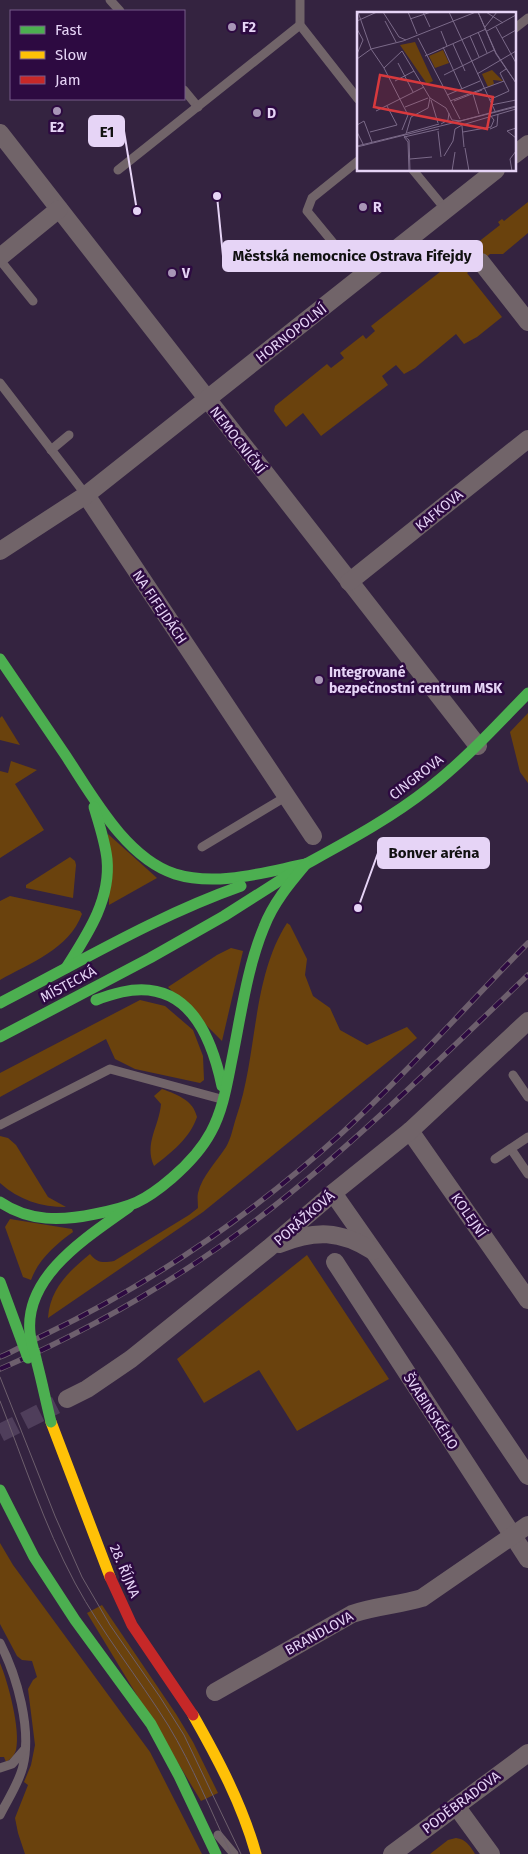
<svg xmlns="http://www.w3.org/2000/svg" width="528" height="1854" viewBox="0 0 528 1854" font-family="'Fira Sans',sans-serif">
  <rect width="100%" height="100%" fill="#342340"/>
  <g fill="#6a420d">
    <path d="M528,202V233L503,254H490L467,273L502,317L477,337L464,344L456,334L415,368L404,374L396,365L382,376L388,385L321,436L303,413L286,427L274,411L275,406L327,364L331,368L344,358L340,353L363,335L366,339L375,331L371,326L500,225L498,222L502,219L504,221Z"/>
    <path d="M528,713V783L520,772L510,732Z"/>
    <path d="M2,716L20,745L0,740V718Z"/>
    <path d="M11,761L37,770L15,784L44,830L0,858V771L8,773Z"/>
    <path d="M108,834L157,878L109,905Z"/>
    <path d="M70,857L75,861L76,865L73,898L26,888V885Z"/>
    <path d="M10,896L80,911L82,914C69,949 30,963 0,980V901Z"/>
    <path d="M287,923L290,925L307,959L305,975L313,996L330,1008L340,1030L367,1045L407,1027L417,1038L203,1212L48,1318C50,1289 68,1272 90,1254C97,1263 103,1263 114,1261L189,1215L198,1208C198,1203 197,1197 198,1193C202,1176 217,1161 226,1147C231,1139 233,1127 236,1118C258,1056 251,979 287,923Z"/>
    <path d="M231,948L243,951L222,1041L168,987L217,955Z"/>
    <path d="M140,1000L165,1006L193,1030L203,1056L204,1080L200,1083L135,1069L115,1059L106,1039L0,1097V1073Z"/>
    <path d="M162,1089C178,1095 193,1100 197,1117C190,1138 171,1153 154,1166C144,1143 159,1127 161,1104L154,1096Z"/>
    <path d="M0,1136L8,1138L16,1145L48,1197L66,1207C41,1207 19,1200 0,1183Z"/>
    <path d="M10,1219L72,1229L73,1232C56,1244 38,1260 31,1280L23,1277L5,1227Z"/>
    <path d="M307,1255L389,1379L297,1431L259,1370L204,1403L177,1359Z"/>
    <path d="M0,1543L13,1565L150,1752L202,1854H25L18,1833L15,1818L28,1785L24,1782L31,1765L35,1745L28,1689L33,1680L37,1677L32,1661L22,1660L17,1656L0,1624Z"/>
    <path d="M102,1605L176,1714L193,1742L218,1793L201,1801L87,1613Z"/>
    <path d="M0,1663C8,1682 21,1730 16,1750C14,1756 11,1759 6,1762L4,1757H0Z"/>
    <path d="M456,1838C466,1839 470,1846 475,1854H430L448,1840Z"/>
  </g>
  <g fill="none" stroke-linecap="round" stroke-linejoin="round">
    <path stroke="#4f3e5b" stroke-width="18" stroke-dasharray="18 9" stroke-linecap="butt" d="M0,1433L56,1405"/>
    <g stroke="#716469" stroke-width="9">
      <path d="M110,0L120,11"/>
      <path d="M300,0V25L358,99"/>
      <path d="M514,29L528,18"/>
      <path d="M184,90L198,107"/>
      <path d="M118,170L300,25"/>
      <path d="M413,170L446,210"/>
      <path d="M335,245L307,211L312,198L358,161"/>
      <path d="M0,260L33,301"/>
      <path d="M0,383L86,495"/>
      <path d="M51,450L69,435"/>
      <path d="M202,847L287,796"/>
      <path d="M513,1075L528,1097"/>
      <path d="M0,1125L110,1069L221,1099"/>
      <path d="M511,1149L528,1174"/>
      <path d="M495,1159L528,1137"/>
      <path d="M0,1643C17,1676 32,1729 23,1766C19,1783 8,1799 0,1815"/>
      <path d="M0,1768L12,1764L25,1749"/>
      <path d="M218,1835L234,1854"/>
    </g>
    <g stroke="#716469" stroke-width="18">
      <path d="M0,133L478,746"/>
      <path d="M514,155L528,144"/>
      <path d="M0,257L59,209"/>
      <path d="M481,262L528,322"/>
      <path d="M86,495L313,836"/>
      <path d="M0,551L86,495L496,170"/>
      <path d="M349,582L528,439"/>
      <path d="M410,1131L528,1300"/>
      <path d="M333,1193L445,1353L528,1476"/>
      <path d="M279,1244C315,1230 340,1230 373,1251"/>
      <path d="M335,1262L528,1559"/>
      <path d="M67,1399L87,1389L131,1359L269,1248L333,1193L410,1131L528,1021"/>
      <path d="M215,1692L352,1614C375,1606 399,1605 422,1598L528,1525"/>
      <path d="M456,1806L491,1854"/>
      <path d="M392,1854L528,1753"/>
    </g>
    <g stroke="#4caf50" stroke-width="11">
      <path d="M0,659C22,691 44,724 66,756C93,797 126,858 175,874C217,887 265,872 306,864"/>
      <path d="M306,864C348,841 391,818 429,788C465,760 496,726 528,693"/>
      <path d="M66,968C87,935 111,900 107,859C105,841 99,824 94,807"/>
      <path d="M96,1000C104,997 113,994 122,992C187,978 211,1034 222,1086"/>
      <path d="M0,1003C80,962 156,916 241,886"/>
      <path d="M0,1037L150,958L224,916L290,874"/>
      <path d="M0,1202C29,1222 62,1221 95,1214C131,1207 144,1202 172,1178C187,1165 202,1149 211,1132C223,1110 227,1084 232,1059C241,1015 247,968 264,927C273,903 290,883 306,864"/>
      <path d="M0,1490L34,1557L75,1620L151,1724L179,1776L216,1854"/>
    </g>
    <g stroke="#ffc107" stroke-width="11">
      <path d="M51,1422L110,1577"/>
      <path d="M193,1715C218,1759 242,1804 256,1854"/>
    </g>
    <path stroke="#c62828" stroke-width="11" d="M110,1577L132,1625L193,1715"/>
    <g stroke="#6d5f6d" stroke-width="1">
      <path d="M0,1377L55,1516L82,1577L110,1625L160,1697L184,1735L241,1854"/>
      <path d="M0,1401C24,1462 44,1525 75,1583C102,1633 138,1677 168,1725C193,1766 211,1811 231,1854"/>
    </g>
    <g stroke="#6d5f6d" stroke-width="5.5">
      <g id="rail">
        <path d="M0,1357C15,1351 29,1342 44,1335C153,1283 254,1213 343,1132C407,1073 467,1005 528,943"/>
        <path d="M0,1369C97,1327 189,1273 273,1207C363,1136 445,1054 528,975"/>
      </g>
    </g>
    <use href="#rail" stroke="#2d0a41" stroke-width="4" stroke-dasharray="11" stroke-linecap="butt"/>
    <g stroke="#4caf50" stroke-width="11">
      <path d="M0,1282L28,1358"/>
      <path d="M51,1422C46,1402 42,1382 37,1363C35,1353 31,1343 30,1333C24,1275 89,1236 129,1207"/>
    </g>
  </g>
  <g fill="#a896b6" stroke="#2d0a41" stroke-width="2">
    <circle cx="232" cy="27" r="5"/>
    <circle cx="57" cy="111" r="5"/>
    <circle cx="257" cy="113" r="5"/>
    <circle cx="363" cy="207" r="5"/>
    <circle cx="172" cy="273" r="5"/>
    <circle cx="319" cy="680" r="5"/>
  </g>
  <g text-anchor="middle" stroke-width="5" stroke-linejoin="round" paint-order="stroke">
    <g font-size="14" font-weight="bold" fill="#e6d4f6" stroke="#2d0a41" text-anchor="start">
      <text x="242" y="32">F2</text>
      <text x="267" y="118">D</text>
      <text x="57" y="132" text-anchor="middle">E2</text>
      <text x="373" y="212">R</text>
      <text x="182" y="278">V</text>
      <text x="329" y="677">Integrované<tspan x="329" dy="16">bezpečnostní centrum MSK</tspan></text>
    </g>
    <g font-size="14" fill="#e6d4f6" stroke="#2d0a41">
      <text transform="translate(291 333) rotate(-38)" y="5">HORNOPOLNÍ</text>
      <text transform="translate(238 440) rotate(52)" y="5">NEMOCNIČNÍ</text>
      <text transform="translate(439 510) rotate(-39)" y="5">KAFKOVA</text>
      <text transform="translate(160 607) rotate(56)" y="5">NA FIFEJDÁCH</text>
      <text transform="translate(416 777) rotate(-38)" y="5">CINGROVA</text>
      <text transform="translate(68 984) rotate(-28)" y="5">MÍSTECKÁ</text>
      <text transform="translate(469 1215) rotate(55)" y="5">KOLEJNÍ</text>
      <text transform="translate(304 1218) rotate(-41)" y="5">PORÁŽKOVÁ</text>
      <text transform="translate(431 1411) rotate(57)" y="5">ŠVABINSKÉHO</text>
      <text transform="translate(125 1571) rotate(67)" y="5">28. ŘÍJNA</text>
      <text transform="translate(319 1633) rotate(-29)" y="5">BRANDLOVA</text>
      <text transform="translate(461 1802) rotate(-37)" y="5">PODĚBRADOVA</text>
    </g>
  </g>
  <g transform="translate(357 12)">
    <rect width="159" height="159" fill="#342340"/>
    <path d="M58,30L76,69L70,72L43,33ZM86,38L92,51L78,56L72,44ZM135,58L146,69L136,68L137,72L131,75L125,62Z" fill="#6a420d"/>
    <path fill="none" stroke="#7b6a89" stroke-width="1" d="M26,0L42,25L49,28M51,0L60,22M66,0L73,15M92,0L138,99M121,0L139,41L159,71M121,0L139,42L159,71M129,0L146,11M53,7L74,0M0,9L20,0M28,9L39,30M128,15L140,0M139,15L159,51M0,17L6,28L0,42M84,19L90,34M130,19L159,3M121,20L130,41M113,24L122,45M61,26L103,107M145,26L159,18M96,32L108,59M86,35L105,77M14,37L46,29L119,0M14,37L27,56L45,39L73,86M68,44L129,17M0,47L14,37L1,0M41,51L56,80M27,56L51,103L45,118M120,62L159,39M87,63L137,38M38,69L57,59M116,82L122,102M90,83L123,69M73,86L89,96L95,108L104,109M74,88L81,111M132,88L152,79L143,61L149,57M93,89L147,69M97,89L125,78M134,93L159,88M48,95L71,86M19,99L67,75M103,109L159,94M84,112L91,108L92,101M0,113L7,109L15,130M105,113L159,97M105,114L107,135M159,116L150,119L159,126M133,117L140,114L141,102M81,119L84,145M0,120L7,134M13,120L40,113L30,94M106,120L134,115L137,108L133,103M50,121L82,112M49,122L54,105L71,96L73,86M46,123L52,128L53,159M0,134L49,122M0,135L159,95M108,136L112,159M87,144L96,129L98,117L105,113M53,147L75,145M52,159L51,130L47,125L82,117M95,159L98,140M155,159L153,147L159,139"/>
    <path fill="#d8393d" fill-opacity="0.15" stroke="#d8393d" stroke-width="2.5" d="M23,63L136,85L130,117L17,95Z"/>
    <rect width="159" height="159" fill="none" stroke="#e6d4f6" stroke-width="2.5"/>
  </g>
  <path fill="none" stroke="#e6d4f6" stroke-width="2" d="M137 211L124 131M217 196L223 256M358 908L378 853"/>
  <g fill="#e6d4f6" stroke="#2d0a41" stroke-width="2">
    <circle cx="137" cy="211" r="5"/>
    <circle cx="217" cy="196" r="5"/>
    <circle cx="358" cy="908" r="5"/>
  </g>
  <g fill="#e6d4f6" stroke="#e6d4f6" stroke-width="2">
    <rect x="89" y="116" width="35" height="30" rx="5"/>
    <rect x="223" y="241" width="259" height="30" rx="5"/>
    <rect x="378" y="838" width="111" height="30" rx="5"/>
  </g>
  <g font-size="15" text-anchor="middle" font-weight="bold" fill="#111">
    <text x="107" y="137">E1</text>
    <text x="352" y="261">Městská nemocnice Ostrava Fifejdy</text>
    <text x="434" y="858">Bonver aréna</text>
  </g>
  <rect x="10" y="10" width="175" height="90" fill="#2d0a41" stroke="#775b89"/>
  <rect x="20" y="26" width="25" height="8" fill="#4caf50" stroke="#775b89"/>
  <text x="55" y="35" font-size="15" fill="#e6d4f6">Fast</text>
  <rect x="20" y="51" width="25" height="8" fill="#ffc107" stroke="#775b89"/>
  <text x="55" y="60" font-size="15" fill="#e6d4f6">Slow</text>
  <rect x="20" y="76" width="25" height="8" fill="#c62828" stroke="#775b89"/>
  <text x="55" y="85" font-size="15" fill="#e6d4f6">Jam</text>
</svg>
